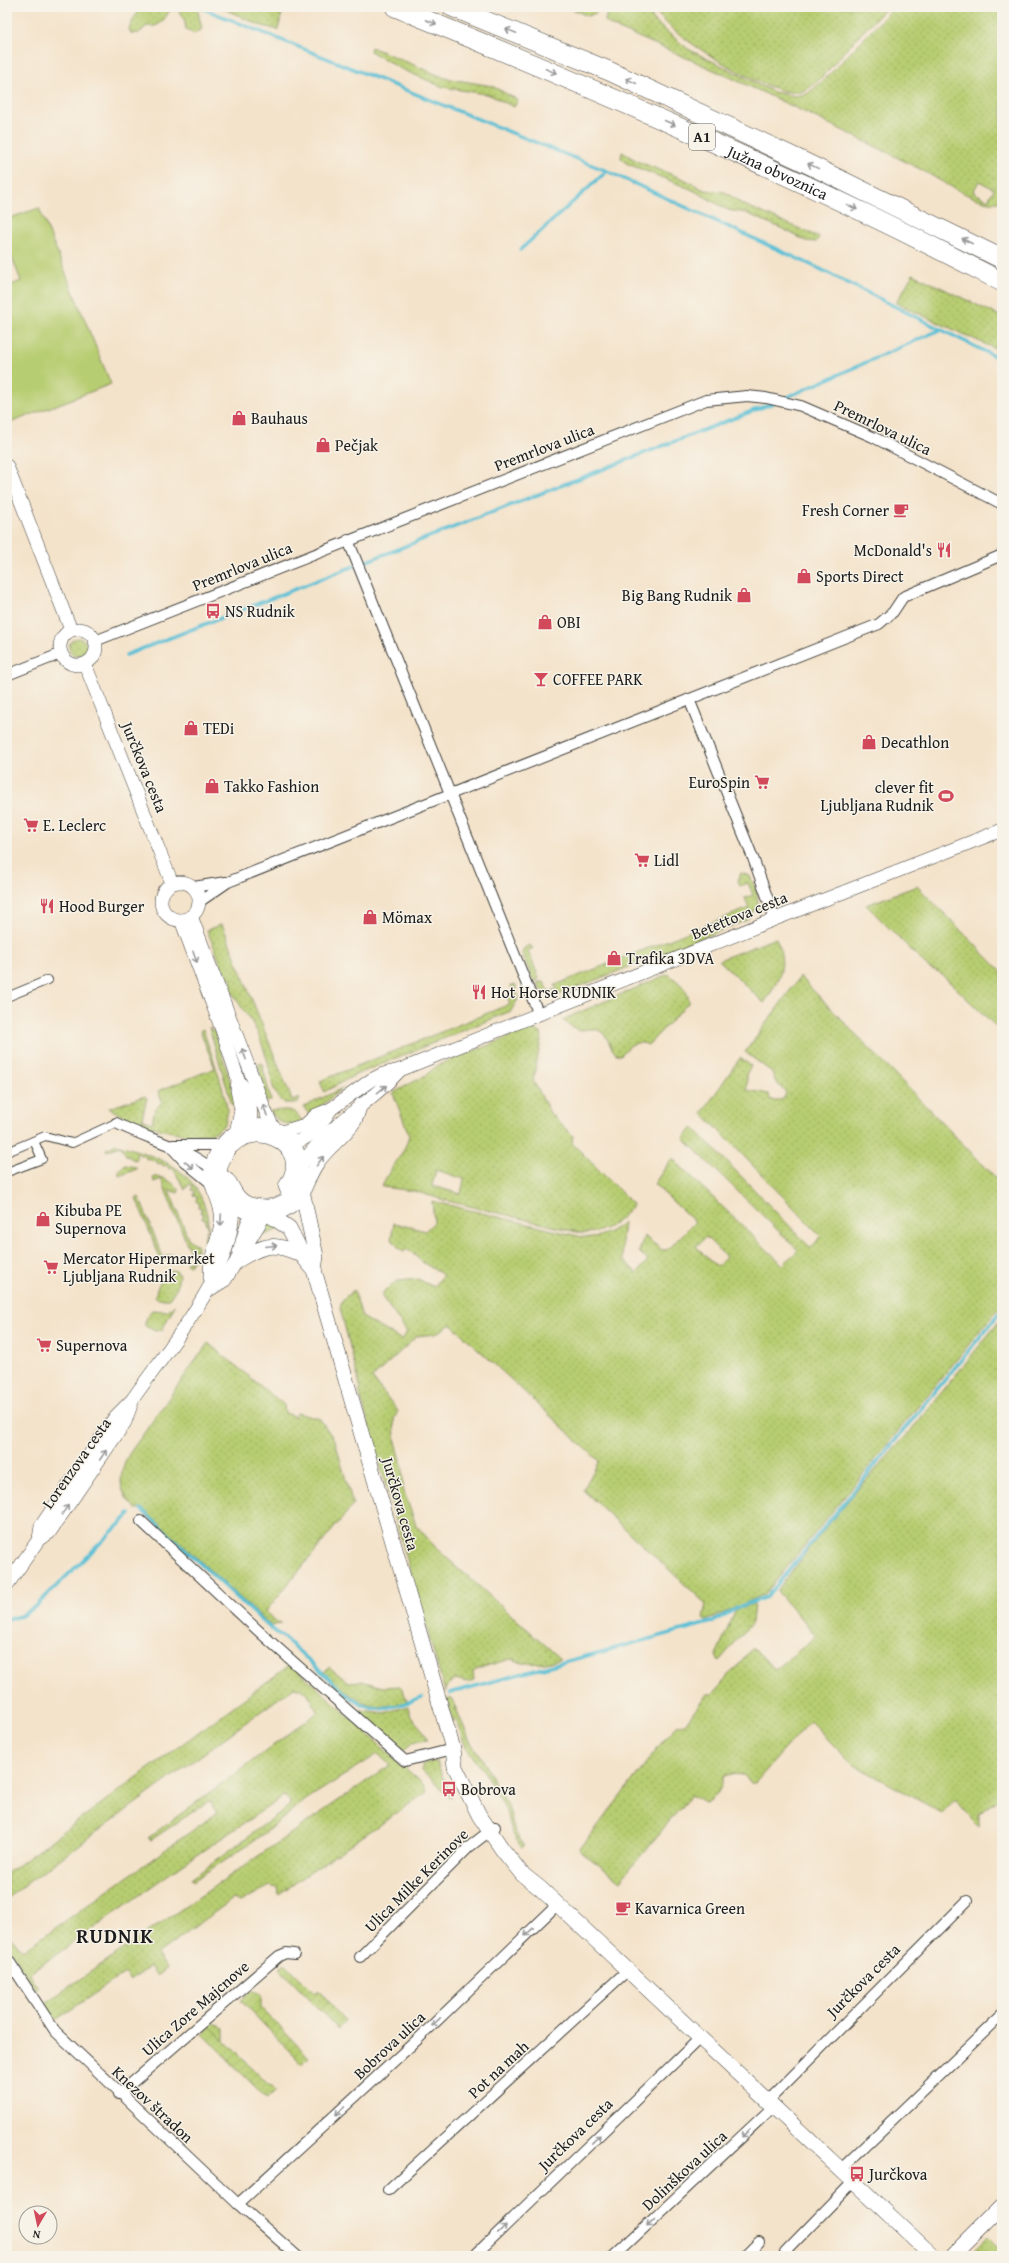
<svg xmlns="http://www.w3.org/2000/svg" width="1009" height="2263" viewBox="0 0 1009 2263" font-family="'Gentium Book Plus',serif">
  <defs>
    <pattern id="grass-dots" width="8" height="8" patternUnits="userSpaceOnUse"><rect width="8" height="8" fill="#b7cd71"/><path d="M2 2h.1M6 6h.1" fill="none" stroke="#9daf61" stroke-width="1.8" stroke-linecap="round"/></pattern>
    <pattern id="garden-furrows" width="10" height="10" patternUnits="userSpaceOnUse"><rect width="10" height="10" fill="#b7cd71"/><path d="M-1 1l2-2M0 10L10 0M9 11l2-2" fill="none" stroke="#9daf61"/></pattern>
  </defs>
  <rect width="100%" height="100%" fill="#f7f3e8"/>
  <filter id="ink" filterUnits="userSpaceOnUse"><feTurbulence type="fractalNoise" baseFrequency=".025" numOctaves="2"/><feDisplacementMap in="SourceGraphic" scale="8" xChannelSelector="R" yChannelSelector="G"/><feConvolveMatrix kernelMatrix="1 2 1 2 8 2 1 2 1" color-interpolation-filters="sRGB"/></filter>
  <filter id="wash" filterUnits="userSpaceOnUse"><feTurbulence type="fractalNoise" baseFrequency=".012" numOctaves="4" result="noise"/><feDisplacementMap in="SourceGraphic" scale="16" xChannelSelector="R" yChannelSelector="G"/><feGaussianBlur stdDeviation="0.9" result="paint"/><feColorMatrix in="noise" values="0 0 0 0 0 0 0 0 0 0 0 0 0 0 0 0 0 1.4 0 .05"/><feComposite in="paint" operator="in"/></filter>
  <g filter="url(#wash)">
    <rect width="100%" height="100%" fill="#f4e3cb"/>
    <g fill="url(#grass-dots)" stroke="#6a7446" fill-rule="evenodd">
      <path d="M139,7H197L202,29L194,34L186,29L184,18L178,10H170C164,20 160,28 147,26L139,33L132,34L129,30C131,20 137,16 139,7Z"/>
      <path d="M220,7H271L282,13L278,30L259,25Z"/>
      <path d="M567,7H600L596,13L588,16Z"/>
      <path d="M608,7H646L654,21L688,49L774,92L795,96L807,94L825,79L894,7H1002V200C987,212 934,176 918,168C818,117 715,69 612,26L605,21ZM979,181L994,189L988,200L973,192Z"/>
      <path d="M654,7H888C870,24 853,42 837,60C826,72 817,86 800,92C776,100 661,32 654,7Z"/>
      <path d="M371,47L445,78L492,86L518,100L514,107L490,95L443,87L401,69L370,51Z"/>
      <path d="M622,152L639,162L686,180L704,190L725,192L742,204L819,237L816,242L806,241L783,229L746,213L728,210L693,190L628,164L621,158Z"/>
      <path d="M913,274L1002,317V352L896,303Z"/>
      <circle cx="78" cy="647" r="9"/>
      <path d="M741,873L750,876L757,892L758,904L761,905L758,911L755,909L747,920L558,995L546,994L539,987L538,982H544L547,990L551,991L557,989L555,985L749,908L745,898L753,895L748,883L740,886L738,880Z"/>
      <path d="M917,886L1002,972V1032L939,972L929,968L866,905Z"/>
      <path d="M222,924L292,1100L300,1098L298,1103H285C269,1094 272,1071 266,1056C262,1045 259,1034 253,1024C244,1010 235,1000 229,984L232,983L231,978L227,979L207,930Z"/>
      <path d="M776,938C788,966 780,979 764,1003L719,960Z"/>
      <path d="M529,945L533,948L528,951L539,978L536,982L532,978L522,953L524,948Z"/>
      <path d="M668,974C678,981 688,989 689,1002L648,1045C635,1039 629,1046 621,1055C605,1055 614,1020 579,1031L562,1020Z"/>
      <path d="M800,977L1002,1184V1304L765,1594L706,1621L703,1618L706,1604L583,1490L599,1461L451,1324L435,1334L417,1336L372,1378L398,1411L394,1419L395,1438L403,1468V1489L416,1525L438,1550L561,1659C543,1665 528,1665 511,1659C502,1662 478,1667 473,1672L474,1680L468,1682L455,1679L449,1684L445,1692L359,1391L361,1390L340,1308L343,1299L354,1290L362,1317L402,1340L407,1332L382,1297L384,1291L397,1281L418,1279L434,1287L443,1275L422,1262L408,1249L403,1252L391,1239L394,1223L425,1231L434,1222L432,1201L582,1237C600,1239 611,1232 624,1222L622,1241L623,1260L637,1273L648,1260L639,1252L644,1236L662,1250H667L695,1222L654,1184L672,1158L783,1265L798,1250L684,1139L693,1127L811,1248L821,1236L702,1113L740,1058L751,1066L747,1073V1090L769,1094L770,1100H780L784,1098L786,1093L775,1081L772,1072L745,1052ZM706,1237L726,1257L717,1267L696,1246Z"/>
      <path d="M516,985L518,999L511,1011L355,1075L324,1092L320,1081L510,1004L507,997L514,994L511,986Z"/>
      <path d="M209,1027L215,1032L237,1104L232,1105Z"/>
      <path d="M532,1028L541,1033L542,1036L533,1080L550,1113L573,1136L572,1143L633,1204C620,1223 604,1234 581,1233L444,1200L414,1191L382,1187C388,1168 405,1156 409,1135L393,1093L426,1075L438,1065ZM436,1170L464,1179L461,1194L432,1186Z"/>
      <path d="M203,1029C209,1048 228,1097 227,1114C225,1158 127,1121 109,1108L145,1096L147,1098L142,1119L152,1123L155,1109L162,1102L158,1091L215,1068L200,1031Z"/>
      <path d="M262,1063L271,1101L266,1102L258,1064Z"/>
      <path d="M344,1087L310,1115L304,1108V1107Z"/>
      <path d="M286,1110L295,1112L303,1122C287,1125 280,1126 270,1111Z"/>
      <path d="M117,1144C155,1157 188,1164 203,1202C210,1219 209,1229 204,1247V1238L209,1225L205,1223L206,1219L202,1218L204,1214L200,1212L202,1208L198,1207L199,1203L196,1201L197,1197L193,1195L195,1191L191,1190L193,1186L189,1184L185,1190L173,1168L169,1169L167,1165L163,1166L161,1163L158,1164L156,1160L152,1161L150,1158L146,1159L145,1155L141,1156L139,1153L136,1154L137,1159L134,1160L126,1155L121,1146L107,1151L106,1149Z"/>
      <path d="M126,1165L135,1167L137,1169L119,1176V1169Z"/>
      <path d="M153,1177C161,1175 175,1183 179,1190L178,1193L169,1190L189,1240L198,1246L191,1265L189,1266L186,1264L187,1262L193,1259L161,1179L154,1182Z"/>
      <path d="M139,1197L163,1257L171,1254L170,1258L156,1263L152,1261L160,1258L136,1198Z"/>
      <path d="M268,1223L281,1228L268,1234L259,1233Z"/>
      <path d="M171,1270L176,1271L179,1275L177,1287L169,1299H158L155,1296C158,1286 161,1275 171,1270Z"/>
      <path d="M175,1305L162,1330L155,1331L145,1326V1319L152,1310L167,1311Z"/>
      <path d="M1002,1318V1797L979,1814V1827L955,1799L942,1813L851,1763L810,1721L755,1783H750L744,1775L730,1774L724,1776C720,1789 718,1798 705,1803L691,1795L620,1881L579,1850L666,1737L678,1725L685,1724L707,1694H713L753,1647L775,1670L816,1636L777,1591L815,1541L857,1490L907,1435Z"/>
      <path d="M208,1343L284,1405L285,1413L296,1417L297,1413L320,1419L335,1441L353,1505L266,1611L273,1620L281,1623L271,1626L142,1508L136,1509C117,1492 118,1475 129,1454Z"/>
      <path d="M754,1603L752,1623L719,1661L716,1655L736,1610Z"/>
      <path d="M291,1664L425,1786L427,1792L279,1894L277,1888L270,1886L240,1902L233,1899L157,1954L167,1969L157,1976L150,1967L130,1980L125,1973L54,2021L44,2004L390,1765L378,1754L307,1799L262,1835L193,1881L191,1879L289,1806L290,1802L284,1796L183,1864L29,1974L38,1987L36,1991L7,1945V1938L11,1937L23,1951L217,1813L209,1801L151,1840L148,1838L317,1713C313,1700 308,1690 294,1687L7,1898V1873Z"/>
      <path d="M329,1667L348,1682L362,1681L383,1687L400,1686L403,1689L407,1702C363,1714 355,1697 323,1673Z"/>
      <path d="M446,1699H451L454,1704L470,1741L486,1765L489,1773L508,1805L515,1832L525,1846L522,1848L512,1833L505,1808L483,1770L466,1748L456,1720L453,1721Z"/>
      <path d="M408,1706C410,1722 424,1726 428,1740L413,1742L404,1750L395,1746L359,1713L361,1710L384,1713Z"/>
      <path d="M436,1761L452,1797L450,1798L422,1771V1765Z"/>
      <path d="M213,2023L220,2025L224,2029V2040L210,2026Z"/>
      <path d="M988,2237L1002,2251V2256H987L979,2249L973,2256H969Z"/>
    </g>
    <g fill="url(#garden-furrows)" stroke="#6a7446">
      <path d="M285,1963L315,1993L318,1990L345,2021L338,2029L279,1968Z"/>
      <path d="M251,1990L261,1994V2008L309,2057L302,2064L241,2001Z"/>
      <path d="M210,2026L275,2091L267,2099L203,2034Z"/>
    </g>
    <path fill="#b7cd71" stroke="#6a7446" d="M39,208L111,384L7,424V287L21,281L7,244V219Z"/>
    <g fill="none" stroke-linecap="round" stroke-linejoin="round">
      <g stroke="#58c0d5" stroke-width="3.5">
        <path d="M199,7L607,171L820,269L1002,360"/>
        <path d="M520,250L607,171"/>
        <path d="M783,399L942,329"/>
        <path d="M126,655L773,403"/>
        <path d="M141,1509L269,1627L283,1637L352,1699C375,1714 398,1707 422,1697"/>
        <path d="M7,1619L21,1616L36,1606L130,1514"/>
        <path d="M450,1693L712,1622L741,1606L767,1597L1002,1310"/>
      </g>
    </g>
  </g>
  <g filter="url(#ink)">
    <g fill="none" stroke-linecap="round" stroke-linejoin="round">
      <g stroke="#3c3a36" stroke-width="10">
        <g id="pedestrian">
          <path d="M7,997L48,980"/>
          <path d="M7,1152L45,1136L72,1143L116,1123"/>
          <path d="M7,1172L42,1159L34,1141"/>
        </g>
      </g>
      <g stroke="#3c3a36" stroke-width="12">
        <g id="minor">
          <path d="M348,540L539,1015"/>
          <path d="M95,641L706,400L747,396L766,398L801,406L873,437L1002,504"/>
          <path d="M7,675L60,654"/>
          <path d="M689,699L753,858L775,919"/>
          <path d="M193,887L226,882"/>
          <path d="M199,902L228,882L879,624L893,612L903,597L1002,555"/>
          <path d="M116,1123C147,1139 182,1146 211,1168"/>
          <path d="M173,1145H220"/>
          <path d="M172,1148L184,1161L211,1183"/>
          <path d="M141,1521L263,1635L405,1761L453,1749"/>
          <path d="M360,1957L469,1847L495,1827"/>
          <path d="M7,1958L55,2031L238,2204L297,2256"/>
          <path d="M119,2094L279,1956L286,1953L294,1954"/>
          <path d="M768,2101L967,1901"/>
          <path d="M841,2169L1002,2015"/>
          <path d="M388,2190L628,1970"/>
          <path d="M238,2204L418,2039L557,1905"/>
          <path d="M474,2256L700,2038"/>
          <path d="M614,2256L774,2106"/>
          <path d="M745,2256L759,2242"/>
          <path d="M789,2256L785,2252L854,2181"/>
        </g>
      </g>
      <g stroke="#3c3a36" stroke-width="14">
        <g id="tertiary">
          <path d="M7,466L71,630"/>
          <circle cx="78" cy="647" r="18"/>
          <path d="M85,664L172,883"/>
          <circle cx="180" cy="901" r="19"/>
          <path d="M191,916L267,1115L274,1129"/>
          <path d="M181,920L222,1030L238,1079L237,1090L241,1110L236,1132"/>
          <path d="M238,1080C251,1095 254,1115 247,1134"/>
          <path d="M282,1132L305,1125L316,1115L331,1109L371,1080L383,1074L400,1070L775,919L1002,830"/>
          <path d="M287,1144C309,1141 320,1127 331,1109"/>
          <path d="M302,1164C330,1123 369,1105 400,1070"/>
          <path d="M292,1203L285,1186C316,1142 242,1113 223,1161C207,1200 255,1229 287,1209C307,1196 305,1182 317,1164C327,1148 345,1137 355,1121C358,1116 359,1109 361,1104"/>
          <path d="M239,1253L247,1224L257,1209"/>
          <path d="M210,1278C210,1272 210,1264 212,1257C215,1243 223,1228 221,1213C218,1191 204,1185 214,1158C220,1143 232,1131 248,1127C306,1114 322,1200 268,1206C260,1206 251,1206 244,1201C236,1196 235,1190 230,1182C226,1177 216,1172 211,1168"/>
          <path d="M209,1290L225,1280L264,1216"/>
          <path d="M39,1539L49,1533L125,1422L132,1402"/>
          <path d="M7,1585L39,1539L41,1526L116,1416L132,1400C167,1350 239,1266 232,1204"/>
        </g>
      </g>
      <g stroke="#3c3a36" stroke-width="16">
        <g id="secondary">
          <path d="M303,1195L316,1256L314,1270"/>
          <path d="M271,1216L289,1228L305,1259L314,1270L453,1749L455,1767L479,1815L502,1849L522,1874L541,1889L933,2256"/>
          <path d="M238,1260C266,1243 275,1242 304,1256"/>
          <path d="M952,2256L1002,2206"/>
        </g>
      </g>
      <g stroke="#3c3a36" stroke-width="20">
        <g id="motorway">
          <path id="s1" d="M395,7C601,91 805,179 1002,282"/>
          <path d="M452,7L609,71L800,160L1002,259"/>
        </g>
      </g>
      <use href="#pedestrian" stroke="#fff" stroke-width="8"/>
      <use href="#minor" stroke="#fff" stroke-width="10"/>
      <use href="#tertiary" stroke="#fff" stroke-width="13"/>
      <use href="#secondary" stroke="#fff" stroke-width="15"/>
      <use href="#motorway" stroke="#fff" stroke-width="19"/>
    </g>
    <defs><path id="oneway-shaft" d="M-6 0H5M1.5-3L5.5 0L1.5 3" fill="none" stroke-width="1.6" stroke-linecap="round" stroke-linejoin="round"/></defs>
    <g stroke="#999">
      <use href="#oneway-shaft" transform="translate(431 22) rotate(22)"/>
      <use href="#oneway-shaft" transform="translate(511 31) rotate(-158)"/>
      <use href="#oneway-shaft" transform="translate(551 71) rotate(22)"/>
      <use href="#oneway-shaft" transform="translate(631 81) rotate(-155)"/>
      <use href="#oneway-shaft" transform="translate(670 123) rotate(24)"/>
      <use href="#oneway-shaft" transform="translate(813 166) rotate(-154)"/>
      <use href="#oneway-shaft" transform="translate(852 207) rotate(26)"/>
      <use href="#oneway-shaft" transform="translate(967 241) rotate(-153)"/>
      <use href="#oneway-shaft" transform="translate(195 957) rotate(70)"/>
      <use href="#oneway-shaft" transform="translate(244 1054) rotate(-111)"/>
      <use href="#oneway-shaft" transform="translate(382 1089) rotate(-39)"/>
      <use href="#oneway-shaft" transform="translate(265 1110) rotate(-110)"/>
      <use href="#oneway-shaft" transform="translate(320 1161) rotate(-54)"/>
      <use href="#oneway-shaft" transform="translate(189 1165) rotate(37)"/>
      <use href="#oneway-shaft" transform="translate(221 1220) rotate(93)"/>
      <use href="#oneway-shaft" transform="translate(271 1246) rotate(-5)"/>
      <use href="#oneway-shaft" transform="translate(103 1455) rotate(-56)"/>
      <use href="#oneway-shaft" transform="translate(65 1510) rotate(-55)"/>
      <use href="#oneway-shaft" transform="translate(529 1932) rotate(136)"/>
      <use href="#oneway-shaft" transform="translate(436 2022) rotate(136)"/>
      <use href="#oneway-shaft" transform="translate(340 2111) rotate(137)"/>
      <use href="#oneway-shaft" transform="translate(746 2133) rotate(137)"/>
      <use href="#oneway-shaft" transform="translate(596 2139) rotate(-44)"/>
      <use href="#oneway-shaft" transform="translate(651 2222) rotate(137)"/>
      <use href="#oneway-shaft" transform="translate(502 2229) rotate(-44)"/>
    </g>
  </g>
  <defs>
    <g id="shop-bare" transform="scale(1.2)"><path d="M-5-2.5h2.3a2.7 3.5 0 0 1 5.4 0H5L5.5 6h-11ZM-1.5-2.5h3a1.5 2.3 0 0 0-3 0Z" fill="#d1495b" stroke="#f7f3e8" stroke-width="2.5" paint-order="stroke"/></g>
    <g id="cafe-bare" transform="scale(1.2)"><path d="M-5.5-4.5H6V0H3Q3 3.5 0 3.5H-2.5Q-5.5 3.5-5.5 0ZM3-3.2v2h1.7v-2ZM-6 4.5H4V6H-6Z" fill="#d1495b" stroke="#f7f3e8" stroke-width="2.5" paint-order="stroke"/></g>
    <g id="restaurant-bare" transform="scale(1.2)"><path d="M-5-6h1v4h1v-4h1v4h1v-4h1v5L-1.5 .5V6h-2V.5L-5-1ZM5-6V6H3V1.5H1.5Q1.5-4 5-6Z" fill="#d1495b" stroke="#f7f3e8" stroke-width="2.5" paint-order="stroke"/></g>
    <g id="bus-bare" transform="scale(1.2)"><path d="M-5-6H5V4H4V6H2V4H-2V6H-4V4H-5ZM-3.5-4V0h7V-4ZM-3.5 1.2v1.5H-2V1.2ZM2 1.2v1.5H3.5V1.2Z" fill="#d1495b" stroke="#f7f3e8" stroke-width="2.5" paint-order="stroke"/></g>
    <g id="bar-bare" transform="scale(1.2)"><path d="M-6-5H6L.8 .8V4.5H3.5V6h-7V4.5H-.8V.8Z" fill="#d1495b" stroke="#f7f3e8" stroke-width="2.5" paint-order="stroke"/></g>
    <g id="supermarket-bare" transform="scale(1.2)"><path d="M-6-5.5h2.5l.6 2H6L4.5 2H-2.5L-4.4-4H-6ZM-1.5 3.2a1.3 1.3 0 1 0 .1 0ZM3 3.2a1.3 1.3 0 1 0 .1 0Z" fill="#d1495b" stroke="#f7f3e8" stroke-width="2.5" paint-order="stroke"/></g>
    <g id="stadium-bare" transform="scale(1.2)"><path d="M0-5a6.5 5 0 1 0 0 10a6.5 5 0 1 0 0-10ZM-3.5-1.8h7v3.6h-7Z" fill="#d1495b" stroke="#f7f3e8" stroke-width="2.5" paint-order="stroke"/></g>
  </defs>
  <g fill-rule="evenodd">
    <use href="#shop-bare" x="239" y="418"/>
    <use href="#shop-bare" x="323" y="445"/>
    <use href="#cafe-bare" x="901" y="510"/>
    <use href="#restaurant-bare" x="944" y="550"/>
    <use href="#shop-bare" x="804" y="576"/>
    <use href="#shop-bare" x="744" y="595"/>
    <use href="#bus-bare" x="213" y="611"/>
    <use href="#shop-bare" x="545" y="622"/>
    <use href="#bar-bare" x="541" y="679"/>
    <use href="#shop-bare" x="191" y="728"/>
    <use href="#shop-bare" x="869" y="742"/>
    <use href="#supermarket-bare" x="762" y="782"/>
    <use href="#shop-bare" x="212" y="786"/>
    <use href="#stadium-bare" x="946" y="796"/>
    <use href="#supermarket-bare" x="31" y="825"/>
    <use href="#supermarket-bare" x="642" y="860"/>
    <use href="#restaurant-bare" x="47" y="906"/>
    <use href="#shop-bare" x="370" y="917"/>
    <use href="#shop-bare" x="614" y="958"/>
    <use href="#restaurant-bare" x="479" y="992"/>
    <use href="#shop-bare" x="43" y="1219"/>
    <use href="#supermarket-bare" x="51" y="1267"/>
    <use href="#supermarket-bare" x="44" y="1345"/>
    <use href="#bus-bare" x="449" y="1789"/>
    <use href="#cafe-bare" x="623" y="1908"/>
    <use href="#bus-bare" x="857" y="2174"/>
  </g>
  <g text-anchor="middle" stroke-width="3" stroke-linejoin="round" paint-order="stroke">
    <rect fill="#f7f3e8" stroke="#5e5c59" stroke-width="1" x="689" y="124" width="26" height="26" rx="3"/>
    <g font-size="15" font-weight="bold" fill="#1c1c1c">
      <text x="702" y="142">A1</text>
    </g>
    <g font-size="16" fill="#1c1c1c" stroke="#f7f3e8">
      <text dy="6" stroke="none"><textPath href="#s1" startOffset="417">Južna obvoznica</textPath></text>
      <text transform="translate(883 427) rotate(26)" y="6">Premrlova ulica</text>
      <text transform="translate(544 447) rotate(-21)" y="6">Premrlova ulica</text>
      <text transform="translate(242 566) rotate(-22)" y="6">Premrlova ulica</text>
      <text transform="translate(145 767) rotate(68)" y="6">Jurčkova cesta</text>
      <text transform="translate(739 915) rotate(-22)" y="6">Betettova cesta</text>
      <text transform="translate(76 1463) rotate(-55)" y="6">Lorenzova cesta</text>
      <text transform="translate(401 1504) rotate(74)" y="6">Jurčkova cesta</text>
      <text transform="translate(416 1880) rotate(-45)" y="6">Ulica Milke Kerinove</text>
      <text transform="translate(863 1980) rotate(-45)" y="6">Jurčkova cesta</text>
      <text transform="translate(195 2008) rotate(-41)" y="6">Ulica Zore Majcnove</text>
      <text transform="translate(389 2045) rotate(-43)" y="6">Bobrova ulica</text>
      <text transform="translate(498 2069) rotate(-43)" y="6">Pot na mah</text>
      <text transform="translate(153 2104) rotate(43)" y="6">Knezov štradon</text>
      <text transform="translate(575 2134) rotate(-44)" y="6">Jurčkova cesta</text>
      <text transform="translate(684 2170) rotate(-43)" y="6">Dolinškova ulica</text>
    </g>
    <g font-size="16" fill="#1c1c1c" stroke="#f7f3e8" text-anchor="start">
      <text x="251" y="424">Bauhaus</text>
      <text x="335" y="451">Pečjak</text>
      <text x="889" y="516" text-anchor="end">Fresh Corner</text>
      <text x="932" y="556" text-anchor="end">McDonald's</text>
      <text x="816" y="582">Sports Direct</text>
      <text x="732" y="601" text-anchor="end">Big Bang Rudnik</text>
      <text x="225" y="617">NS Rudnik</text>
      <text x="557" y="628">OBI</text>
      <text x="553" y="685">COFFEE PARK</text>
      <text x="203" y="734">TEDi</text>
      <text x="881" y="748">Decathlon</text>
      <text x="750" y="788" text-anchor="end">EuroSpin</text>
      <text x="224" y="792">Takko Fashion</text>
      <text x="934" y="793" text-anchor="end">clever fit<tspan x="934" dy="18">Ljubljana Rudnik</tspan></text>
      <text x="43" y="831">E. Leclerc</text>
      <text x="654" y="866">Lidl</text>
      <text x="59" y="912">Hood Burger</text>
      <text x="382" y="923">Mömax</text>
      <text x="626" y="964">Trafika 3DVA</text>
      <text x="491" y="998">Hot Horse RUDNIK</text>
      <text x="55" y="1216">Kibuba PE<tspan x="55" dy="18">Supernova</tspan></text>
      <text x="63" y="1264">Mercator Hipermarket<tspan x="63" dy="18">Ljubljana Rudnik</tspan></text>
      <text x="56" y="1351">Supernova</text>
      <text x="461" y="1795">Bobrova</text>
      <text x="635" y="1914">Kavarnica Green</text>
      <text x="869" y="2180">Jurčkova</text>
    </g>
    <g font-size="20" font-weight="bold" letter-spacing="1" fill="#1c1c1c" stroke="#f7f3e8">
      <text x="115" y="1943">RUDNIK</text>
    </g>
  </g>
  <rect width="1009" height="2263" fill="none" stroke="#f7f3e8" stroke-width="24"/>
  <g transform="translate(38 2225) rotate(189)"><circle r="19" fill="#f7f3e8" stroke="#9f9d96"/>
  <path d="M0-3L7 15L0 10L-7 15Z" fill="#d1495b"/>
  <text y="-6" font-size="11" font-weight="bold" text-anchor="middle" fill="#1c1c1c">N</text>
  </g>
</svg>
